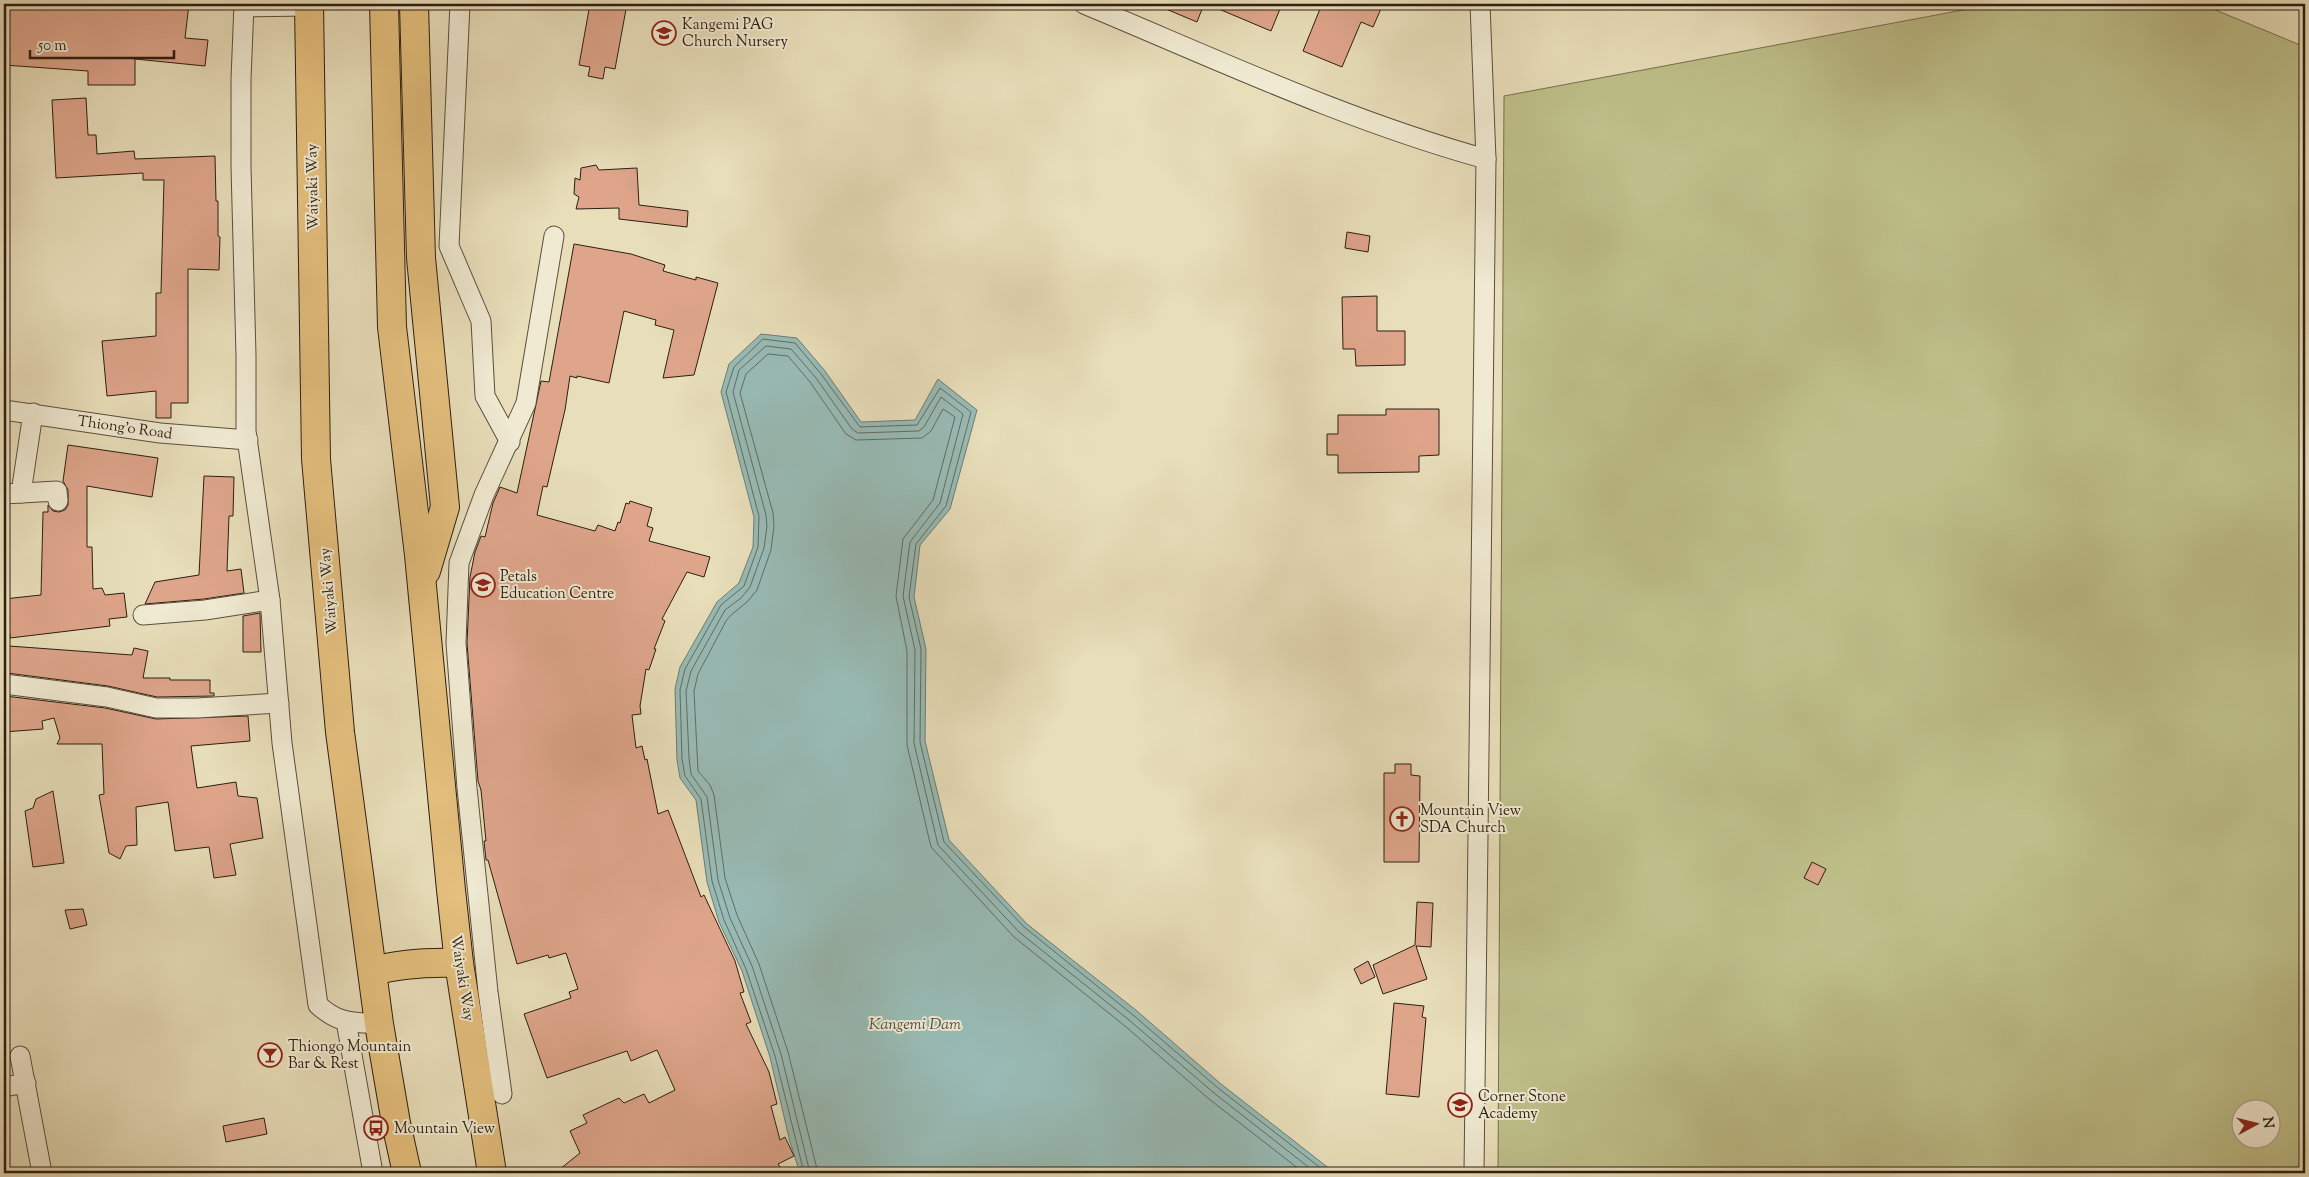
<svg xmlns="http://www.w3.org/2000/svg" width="2309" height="1177" viewBox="0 0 2309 1177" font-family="'Sorts Mill Goudy',serif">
  <rect width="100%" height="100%" fill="#e8deba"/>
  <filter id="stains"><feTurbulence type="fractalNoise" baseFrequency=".004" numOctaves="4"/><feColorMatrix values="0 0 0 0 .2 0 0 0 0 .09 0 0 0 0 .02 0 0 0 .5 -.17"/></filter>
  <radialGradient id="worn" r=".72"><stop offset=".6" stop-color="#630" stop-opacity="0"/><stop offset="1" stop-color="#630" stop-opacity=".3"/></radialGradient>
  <path fill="#bebf8a" stroke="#766e4e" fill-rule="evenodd" d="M1995,4H2201L2305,47V1173H1498L1504,96ZM2242,1110H2272V1140H2242Z"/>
  <path fill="#98bbb5" stroke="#6d7c74" d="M761,334L797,338L825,371L861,422L915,420L938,379L977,410L950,509L920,545L914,597L926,649L925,741L949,840L1027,924L1137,1011L1221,1084L1335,1173H800L790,1142L770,1057L742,971L719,922L707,882L696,800L680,778L677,760L675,689L680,667L717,602L739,583L753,547L754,517L721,392L729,364Z"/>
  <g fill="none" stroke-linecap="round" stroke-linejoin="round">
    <g stroke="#626c64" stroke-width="1">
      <path d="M804,1173L775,1056L746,969L724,920L712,881L701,799L685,776L682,759L680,690L685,669L721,605L744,586L758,547L759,516L726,392L734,367L763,339L795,343L821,374L860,427L917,425L940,388L971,412L946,506L916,544L909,597L921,649L920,742L944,842L1024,927L1133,1015L1218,1088L1327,1173"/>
      <path d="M810,1173L781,1054L752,966L730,918L718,880L707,797L691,774L689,758L686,691L691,671L725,610L741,598L750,587L764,548L767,526L766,515L733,392L739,370L766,346L791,349L816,378L852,429L858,433L919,431L924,427L941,397L963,414L940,503L910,542L903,596L915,650L914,743L938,845L1019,932L1129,1020L1214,1093L1316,1173"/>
      <path d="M818,1173L788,1052L759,964L737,915L725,878L714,795L710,785L698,771L694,691L698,674L726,621L731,615L747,602L757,590L771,550L774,526L773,513L740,393L746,374L768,354L788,356L810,382L846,434L856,440L922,438L931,431L943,409L955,417L933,500L903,539L896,596L907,651V745L931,847L1014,937L1125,1026L1209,1099L1304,1173"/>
    </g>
  </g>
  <g fill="#dea58b" stroke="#2d1e12">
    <path d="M8,4H189L185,38L208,40L205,66L135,59V85H88V71L4,65Z"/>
    <path d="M590,4H627L615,69L605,67L603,79L588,76L590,67L579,65Z"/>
    <path d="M1154,4H1204L1197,22Z"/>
    <path d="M1207,4H1282L1271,31Z"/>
    <path d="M1322,4H1383L1373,27L1361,22L1342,67L1303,51Z"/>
    <path d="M86,98L88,135H96L97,154L134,151L135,159L215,156L216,201H218V236L220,237L219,270L188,269V403H171V418H156V391L107,396L102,341L156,336V293H161L164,180H143V173L56,178L52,100Z"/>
    <path d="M596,165L599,170L637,168L639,205L688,211L687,227L619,219V208L576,209L579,197L574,194L575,178L580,180L581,168Z"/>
    <path d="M1347,232L1370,236L1368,252L1345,248Z"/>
    <path d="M574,244L631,254L665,265L663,271L696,280V277L718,283L694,375L663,378L674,330L655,325L656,320L624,311L609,383L577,376V378L570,376L565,410L547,487L543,486L537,515L595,531L598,525L615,531L618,522L620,523L626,503L629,504L630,501L652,508L647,526L653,528L649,541L710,557L704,577L687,572L662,619L665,621L654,649H656L649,670L646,669L640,706L641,714L632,715L636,748L642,746L645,760L647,759L658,814L668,810L701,897L704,895L735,961L744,992L740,993L751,1022L746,1024L769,1072L777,1104L771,1106L780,1140L785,1137L794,1156L778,1164L784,1173H555L580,1153L570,1131L587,1123L583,1115L619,1098L624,1103L644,1094L649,1103L675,1090L657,1050L631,1061L627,1051L547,1078L524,1014L571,998L569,992L578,989L566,953L549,958L548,955L517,964L488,860H486L484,841H486L481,790L478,781L467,643L470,577L475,552L481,536L485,537L493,503L500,487L517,493L541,381L549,382Z"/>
    <path d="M1377,296V331H1405V365L1356,366L1355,349H1343L1342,297Z"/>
    <path d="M1386,409H1439V455L1419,456V472L1338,473V455H1327V434H1338V415H1386Z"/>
    <path d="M68,445L158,458L152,497L87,486V547H92L93,589L102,588L105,595L124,593L127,617L109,619L110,626L10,638V634H4V599L41,595L43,512H48V505L53,511L59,512L65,510L68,505V490L63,481Z"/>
    <path d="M204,476L234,477L233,516H229L227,571L241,569L244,593L204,599L145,604L155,582L199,575Z"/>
    <path d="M260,613L261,652H243V616Z"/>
    <path d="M9,646L132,655L134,648L148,651L143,678H170V680H210V693H214V696L157,697L108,686L7,673Z"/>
    <path d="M5,696L105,708L156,719L248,716L250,741L191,746L197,788L236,782L238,796L257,798L263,838L230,844L236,875L214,878L209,847L175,851L168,802L136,807L137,845L126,846L120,859L109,853L99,795L104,794L102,744H57L60,738L54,718L42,721L43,729L4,732Z"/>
    <path d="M1395,764H1411V775L1420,776L1419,862H1384V773H1395Z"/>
    <path d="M53,791L64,863L33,867L25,811L33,808L36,799Z"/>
    <path d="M1812,862L1826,869L1818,885L1804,878Z"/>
    <path d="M1417,902L1433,903L1431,947L1416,946L1427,979L1383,994L1373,965L1415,945Z"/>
    <path d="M83,909L87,925L70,929L65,910Z"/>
    <path d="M1368,961L1375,977L1361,984L1354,969Z"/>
    <path d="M1394,1003L1424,1006L1422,1017L1426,1018L1419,1097L1386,1094Z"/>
    <path d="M264,1118L267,1134L226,1142L223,1126Z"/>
  </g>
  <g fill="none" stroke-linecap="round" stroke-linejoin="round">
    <g stroke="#5c4e3c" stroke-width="21">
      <g id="street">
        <path d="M244,4L241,79V167L246,355V431L270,600L282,743L318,1005C339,1024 352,1022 379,1024"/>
        <path d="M460,4L449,246L481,321L485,396L510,442"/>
        <path d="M1084,4C1216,59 1348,121 1486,159"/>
        <path d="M244,7L309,6"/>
        <path d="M4,410L160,433L248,440"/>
        <path d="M21,493L33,413"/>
        <path d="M4,494L57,491L58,501"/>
        <path d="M143,615L205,610L270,600"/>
        <path d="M4,684L107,697L156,708H197L279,703"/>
        <path d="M346,1021L373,1173"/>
        <path d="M20,1056L42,1173"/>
        <path d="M4,1087L26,1083"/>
        <path d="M502,1094L488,992L467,788L456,643L459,563L484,495L526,403L554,236"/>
        <path d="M1474,1173L1486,159L1480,4"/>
      </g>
    </g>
    <g stroke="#2d1e12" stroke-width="30">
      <g id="highway">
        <path d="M309,4L316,459L340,732L379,1024L396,1123L407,1173"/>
        <path d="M384,4L392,327L419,555L451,890L459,963L492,1173"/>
        <path d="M414,4L421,258L445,507L426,571"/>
        <path d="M373,971C402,963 429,962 459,963"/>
      </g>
    </g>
    <use href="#street" stroke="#f0ead2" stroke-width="19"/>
    <use href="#highway" stroke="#e4bf7d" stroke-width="28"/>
  </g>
  <defs>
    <g id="school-ring" transform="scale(1.25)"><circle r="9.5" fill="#f0ead2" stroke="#8f2418" stroke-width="1.5"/><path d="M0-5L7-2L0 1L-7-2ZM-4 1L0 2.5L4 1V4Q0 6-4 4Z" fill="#8f2418"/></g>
    <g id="church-ring" transform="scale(1.25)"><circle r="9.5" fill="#f0ead2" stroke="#8f2418" stroke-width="1.5"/><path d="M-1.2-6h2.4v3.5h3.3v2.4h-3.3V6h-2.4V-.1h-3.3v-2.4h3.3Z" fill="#8f2418"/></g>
    <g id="bar-ring" transform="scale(1.25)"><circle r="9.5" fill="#f0ead2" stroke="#8f2418" stroke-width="1.5"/><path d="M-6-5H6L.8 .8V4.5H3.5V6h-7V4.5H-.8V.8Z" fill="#8f2418"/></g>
    <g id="bus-ring" transform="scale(1.25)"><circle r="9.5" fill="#f0ead2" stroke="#8f2418" stroke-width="1.5"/><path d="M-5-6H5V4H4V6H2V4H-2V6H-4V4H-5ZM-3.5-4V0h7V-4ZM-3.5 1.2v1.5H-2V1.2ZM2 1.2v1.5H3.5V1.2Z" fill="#8f2418"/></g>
  </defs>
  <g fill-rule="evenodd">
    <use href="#school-ring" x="664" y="33"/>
    <use href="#school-ring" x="483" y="585"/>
    <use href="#church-ring" x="1402" y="819"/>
    <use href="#bar-ring" x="270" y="1055"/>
    <use href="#school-ring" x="1460" y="1105"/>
    <use href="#bus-ring" x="376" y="1128"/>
  </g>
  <g text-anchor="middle" stroke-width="4" stroke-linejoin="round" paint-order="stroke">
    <g font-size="15" fill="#2d1e12" stroke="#f0ead2" text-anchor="start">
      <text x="682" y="29">Kangemi PAG<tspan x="682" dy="17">Church Nursery</tspan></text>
      <text x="500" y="581">Petals<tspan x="500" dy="17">Education Centre</tspan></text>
      <text x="1420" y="815">Mountain View<tspan x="1420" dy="17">SDA Church</tspan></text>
      <text x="288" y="1051">Thiongo Mountain<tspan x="288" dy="17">Bar &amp; Rest</tspan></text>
      <text x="1478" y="1101">Corner Stone<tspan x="1478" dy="17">Academy</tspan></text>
      <text x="394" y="1133">Mountain View</text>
    </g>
    <g font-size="15" fill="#2d1e12" stroke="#f0ead2">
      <text transform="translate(312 187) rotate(-91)" y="5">Waiyaki Way</text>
      <text transform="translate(125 427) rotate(8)" y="5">Thiong'o Road</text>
      <text transform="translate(328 591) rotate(-95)" y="5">Waiyaki Way</text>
      <text transform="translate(463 978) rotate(81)" y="5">Waiyaki Way</text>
    </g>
    <g font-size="16" font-style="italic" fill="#4d4d43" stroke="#f0ead2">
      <text x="915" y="1029">Kangemi Dam</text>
    </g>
  </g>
  <rect width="2309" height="1177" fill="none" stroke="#e8deba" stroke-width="20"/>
  <rect x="5" y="5" width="2299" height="1167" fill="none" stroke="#2d1e12" stroke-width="2.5"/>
  <rect x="10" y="10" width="2289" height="1157" fill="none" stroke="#2d1e12"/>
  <g transform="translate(2256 1124) rotate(83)"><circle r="24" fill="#f0ead2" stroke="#a29885"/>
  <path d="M0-4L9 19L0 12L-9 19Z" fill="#8f2418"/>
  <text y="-8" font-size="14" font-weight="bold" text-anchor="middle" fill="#2d1e12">N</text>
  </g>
  <path d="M30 50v8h144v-8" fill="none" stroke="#2d1e12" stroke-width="2.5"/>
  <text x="38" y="50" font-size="15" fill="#2d1e12" stroke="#f0ead2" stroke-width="4" paint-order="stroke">50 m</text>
  <rect width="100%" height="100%" filter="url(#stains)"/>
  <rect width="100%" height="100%" fill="url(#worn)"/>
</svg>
